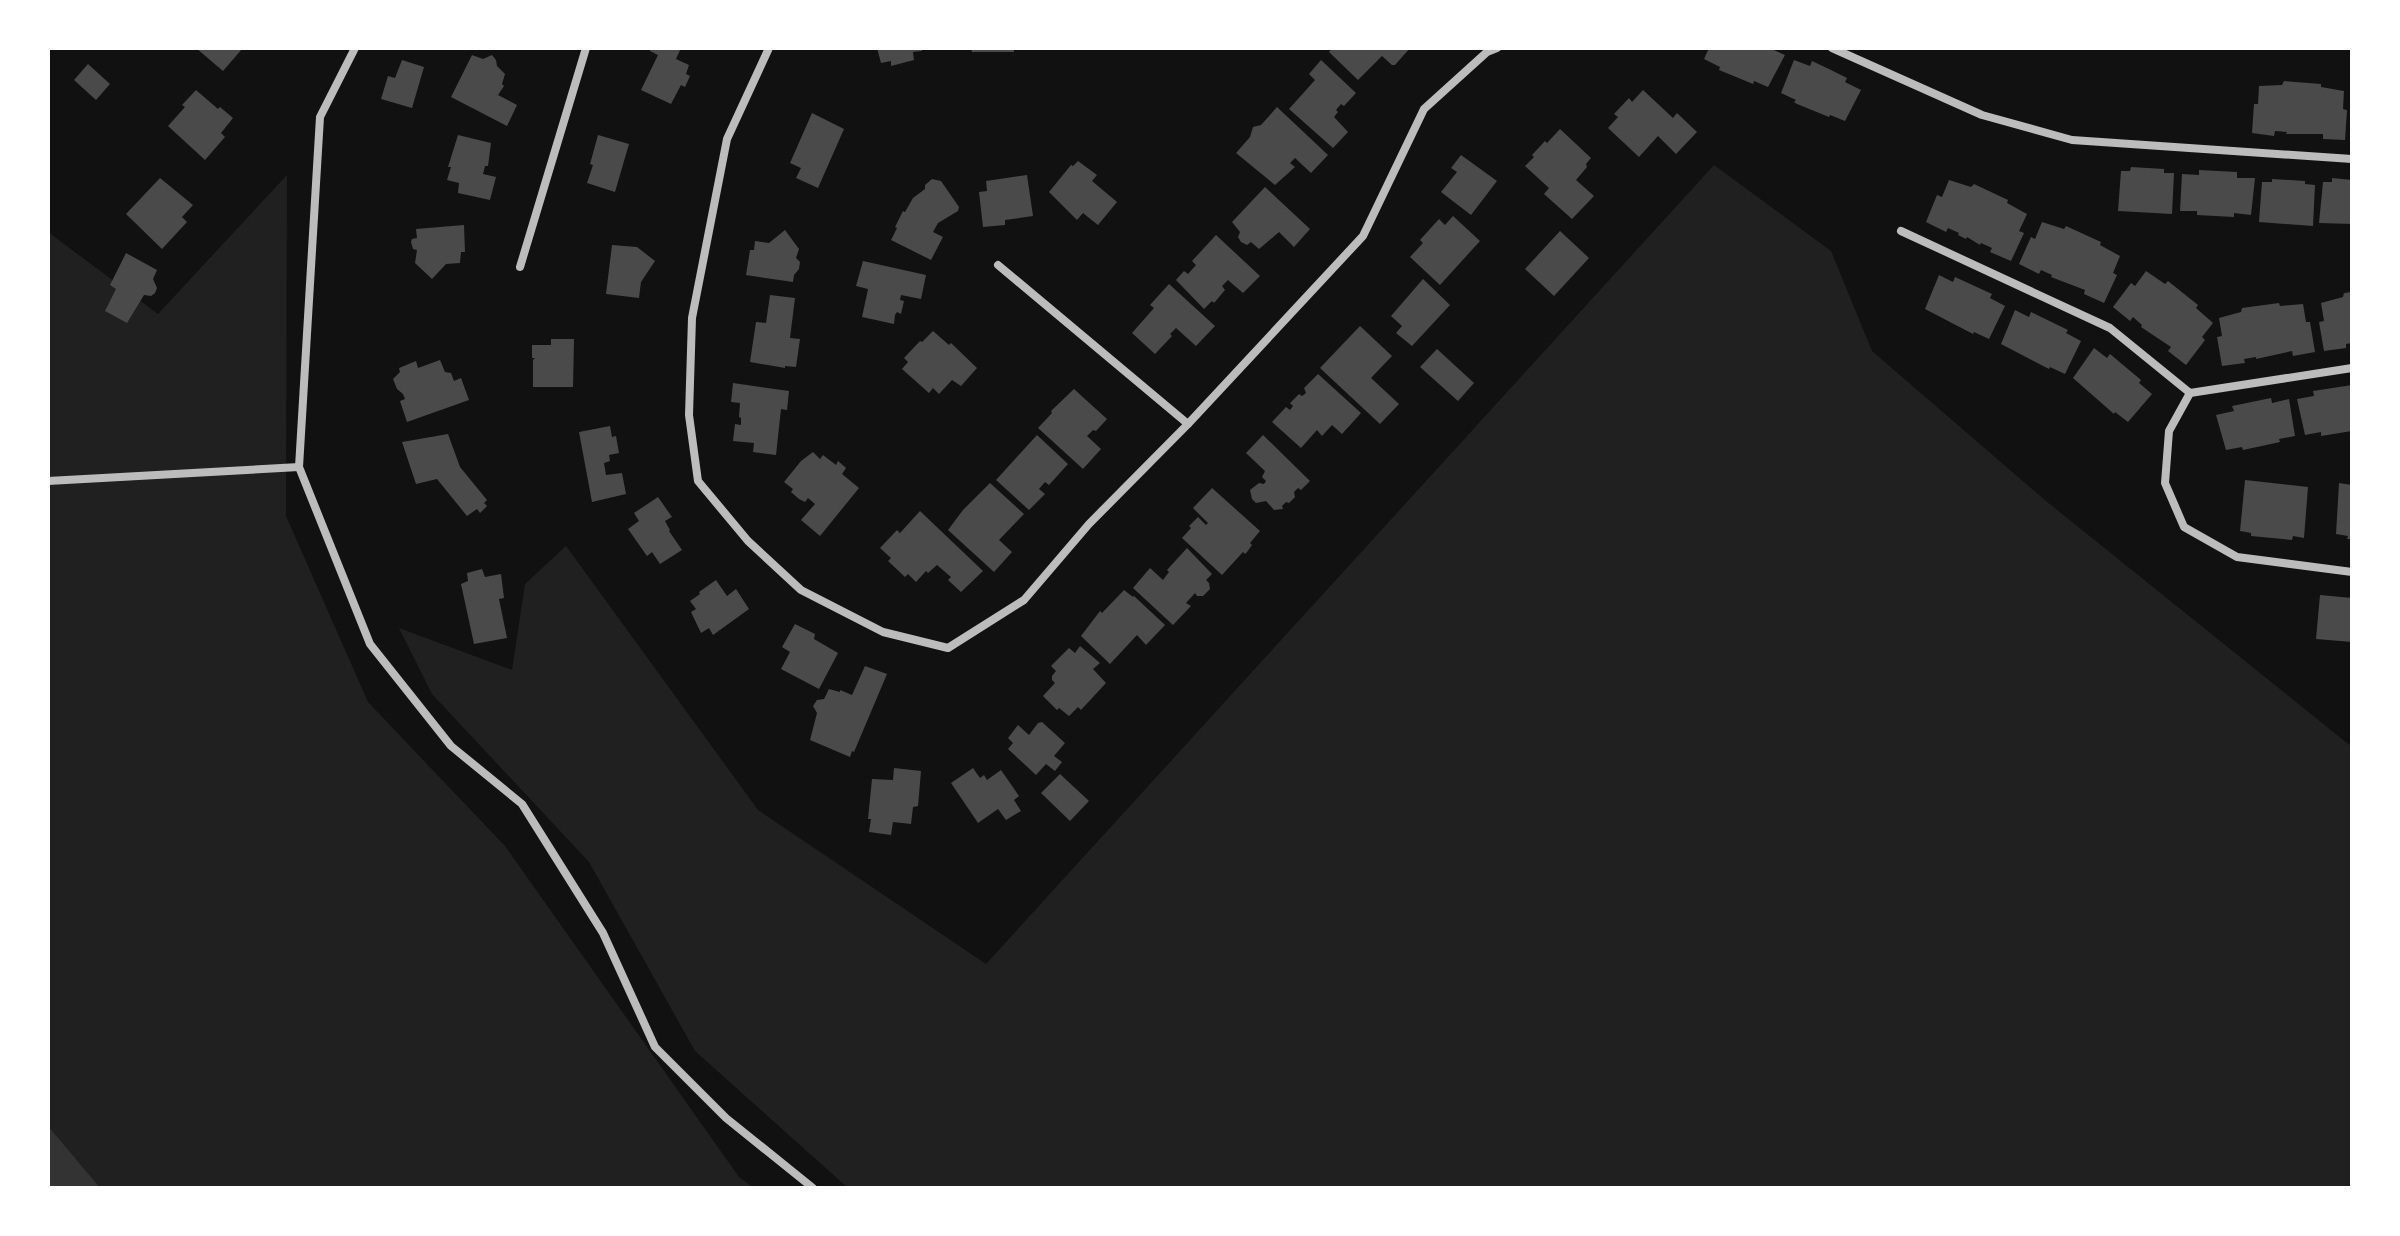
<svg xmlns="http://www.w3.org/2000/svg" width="2400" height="1236" viewBox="0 0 2400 1236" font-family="'Roboto Condensed',sans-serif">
  <rect width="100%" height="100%" fill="#111"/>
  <g fill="#202020">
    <path d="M1714,165L1831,251L1872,351L2046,501L2352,747V1188H848L695,1051L589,862L432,694L399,628L512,670L525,584L566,546L758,810L986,964Z"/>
    <path d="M287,175L286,516L368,702L505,846L739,1177L754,1188H48V232L158,314Z"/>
  </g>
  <path fill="#333" d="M48,1126L100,1188H48Z"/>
  <g fill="#4a4a4a">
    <path d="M196,48H240L242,49L223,71Z"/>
    <path d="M651,48H681L676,59L689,65L686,74L690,76L685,87L681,85L671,104L641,90L658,55L650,51Z"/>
    <path d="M877,48H922V51L913,52L914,60L891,66V61L881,63Z"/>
    <path d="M971,48H1014V52H972Z"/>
    <path d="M1332,48H1410L1395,65H1392L1382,56L1358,80L1329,52Z"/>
    <path d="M1709,48H1769L1785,55L1768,87L1754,81L1753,84L1719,70L1720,67L1704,59Z"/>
    <path d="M472,55L483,59L492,55L496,60L497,66L505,74L502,84L504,86L498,95L517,105L507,126L451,97Z"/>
    <path d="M402,60L424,67L412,108L381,99L388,76L395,78Z"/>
    <path d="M1321,60L1356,93L1344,106L1341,104L1336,110L1338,112L1334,117L1348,132L1333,148L1289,109L1315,80L1309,74Z"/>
    <path d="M1794,60L1810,66L1812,61L1829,69L1847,78L1845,82L1861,90L1845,121L1830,115L1829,117L1797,104L1794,102L1796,100L1781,93Z"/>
    <path d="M88,64L110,84L96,100L74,80Z"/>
    <path d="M2284,81L2321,84V87L2344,91L2343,109L2347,110L2345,140L2323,139V134H2286L2287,132L2275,131L2274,136L2252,133L2254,104H2258L2259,86L2282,85Z"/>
    <path d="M196,90L218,109L220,107L233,118L221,133L225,137L205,160L168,126L185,107L182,105Z"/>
    <path d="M1643,90L1673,118L1677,113L1697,132L1676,154L1658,136L1639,157L1608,128L1618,117L1614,114L1629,98L1632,102Z"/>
    <path d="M1277,107L1328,155L1311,173L1295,158L1290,163L1295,167L1275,185L1236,153L1250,137L1253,127L1261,125Z"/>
    <path d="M812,113L844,129L818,188L796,178L801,168L790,163Z"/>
    <path d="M1560,129L1591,158L1586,164L1587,167L1576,180L1594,196L1572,219L1544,194L1549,188L1525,166L1534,157L1532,155L1545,141L1547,143Z"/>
    <path d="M458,135L491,143L488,166H485L483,174L496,177L490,200L458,193L459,183L447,180L451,167H448Z"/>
    <path d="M598,135L629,144L615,192L587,183L593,165L590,164Z"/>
    <path d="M1461,155L1497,181L1471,215L1441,192L1457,172L1451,168Z"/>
    <path d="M1078,161L1097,175L1092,181L1117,202L1098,225L1083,213L1077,220L1049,192L1071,165L1073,166Z"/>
    <path d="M2131,167L2164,169V173H2174L2172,214L2118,211L2121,171H2130Z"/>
    <path d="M2199,170L2237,172V178H2255L2251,215L2234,213V217L2197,215V211H2180L2182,174L2199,175Z"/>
    <path d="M1027,175L1033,216L1005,220V225L983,227L979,192L987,191L986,181Z"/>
    <path d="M160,178L193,205L182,217L187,222L162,249L126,214Z"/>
    <path d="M2332,178L2352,180V224L2319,223L2323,182H2332Z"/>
    <path d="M932,179L941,181L959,207L958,211L938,223L933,232L943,237L931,260L891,240L897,228L895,227L903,211L905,212L913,198L925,189V185Z"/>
    <path d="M2272,179L2305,181V184L2315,185L2313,226L2259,222L2262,182H2272Z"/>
    <path d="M1949,180L1971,187L1974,184L2008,200L2007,203L2027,214L2019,231L2024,233L2011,261L1990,252L1992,248L1981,243L1980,245L1967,237L1966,239L1958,235L1959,233L1948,228L1946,232L1926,222L1937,195L1942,197Z"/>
    <path d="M1265,187L1310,229L1294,247L1279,232L1259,249L1251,242L1247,245L1241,242L1238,237L1240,232L1232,222Z"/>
    <path d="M1453,216L1480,241L1440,285L1410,257L1423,243L1420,240L1439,219L1445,225Z"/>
    <path d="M2042,222L2064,229L2066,226L2101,242L2100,245L2120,256L2113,273L2117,275L2104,303L2084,294L2085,290L2051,277L2052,275L2041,270L2039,274L2019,264L2031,237L2035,239Z"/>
    <path d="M464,225L465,252H461L460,263L446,264L432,279L415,263L417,250L413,249L411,242L412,239L417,238L416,229Z"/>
    <path d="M785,230L799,249L796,258L800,262L799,269L794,275L793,282L746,275L750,250H754L755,241L769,243Z"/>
    <path d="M1560,231L1589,258L1554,296L1525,269Z"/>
    <path d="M1216,235L1260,276L1243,293L1228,280L1222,286L1225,290L1214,303L1212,301L1204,309L1176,280L1184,271L1188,274L1196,265L1192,261Z"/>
    <path d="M612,245L637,247L655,261L641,282L639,298L606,294Z"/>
    <path d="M126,253L157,270L153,279L157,288L155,293L151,296L144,295L127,323L105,311L116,289L110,285Z"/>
    <path d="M863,261L926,275L921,299L901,295L900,300L904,301L901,314L897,312L895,315L894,324L862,317L868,289L856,286Z"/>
    <path d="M2146,271L2165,284L2168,281L2198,305L2196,308L2213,323L2202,337L2205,340L2186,365L2168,351L2171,347L2141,327L2142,325L2133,317L2130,321L2113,307L2131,283L2135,286Z"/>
    <path d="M1939,275L1953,282L1955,277L1992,294L1990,298L2005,306L1989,339L1974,332L1973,334L1925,309Z"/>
    <path d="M1423,279L1450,305L1412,346L1396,333L1402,326L1391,316Z"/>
    <path d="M1169,284L1215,326L1196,346L1176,328L1170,334L1172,336L1155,354L1132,333L1154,308L1150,305Z"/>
    <path d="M2352,292V343L2346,344V348L2324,351L2319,322L2324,321L2321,303L2343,297L2344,293Z"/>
    <path d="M770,295L795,298L790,338L800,339L796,367L785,366V368L750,362L756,322L766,323Z"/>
    <path d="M2279,303L2280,306L2303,304L2306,322H2310L2315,352L2293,356L2292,351L2256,359V357L2244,359L2245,363L2222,366L2217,337L2222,336L2219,318L2241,312L2242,308Z"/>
    <path d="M2015,310L2029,317L2031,312L2068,330L2066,333L2081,341L2065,374L2050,367L2049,369L2001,344Z"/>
    <path d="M1360,326L1392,356L1371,378L1399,404L1380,424L1320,368Z"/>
    <path d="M933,331L949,345L951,343L977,368L961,386L952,380L939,394L933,388L929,393L902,369L908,362L904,358L920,341L922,342Z"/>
    <path d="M551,339H574L573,387H533V360L535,358H532V345H551Z"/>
    <path d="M2094,348L2107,358L2110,354L2141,380L2139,383L2152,394L2128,422L2115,412L2114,414L2073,378Z"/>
    <path d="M1437,349L1474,383L1458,401L1420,367Z"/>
    <path d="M440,360L445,372L451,373L454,381L461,378L469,400L407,422L400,401L405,399L403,394L397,389L393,379L400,372L399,368L416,361L418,368Z"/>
    <path d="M1318,374L1361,413L1342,434L1332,425L1322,436L1317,430L1301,448L1272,422L1286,407L1290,410L1293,406L1290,403L1299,394L1302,396L1306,393L1304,388Z"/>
    <path d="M733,383L789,391L787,410L781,409L776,455L753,452L754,443L733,441L735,424L741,425V418L739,417L740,403L731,402Z"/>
    <path d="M2352,385V431L2321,436V432L2305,435L2297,399L2314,396L2313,391Z"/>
    <path d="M1074,389L1107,419L1096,431L1093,430L1087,436L1101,449L1083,469L1038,428L1052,413L1051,411Z"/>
    <path d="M2271,398L2272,403L2289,399L2295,436L2279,439L2280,442L2243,450L2242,447L2226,450L2216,415L2234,411L2232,406Z"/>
    <path d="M610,426L612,437L616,436L619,453L609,455L610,461L604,463L606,475L622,473L626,494L592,502L579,432Z"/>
    <path d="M448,434L460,467L487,500L484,503L487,506L480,513L477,509L467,516L437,479L416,484L402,442Z"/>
    <path d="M1037,435L1068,464L1049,485L1045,482L1039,489L1045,494L1029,510L996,480Z"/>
    <path d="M1263,435L1310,481L1301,490L1298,488L1294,492L1295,497L1289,503L1286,502L1282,506L1283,509L1274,510L1266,501L1256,503L1252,499L1250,490L1259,483L1264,484L1266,481L1262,477L1265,471L1246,453Z"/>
    <path d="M813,452L820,459L823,455L836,465L838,461L846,468L842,474L859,488L820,536L801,520L815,504L808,498L805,502L799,499L791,492L793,489L784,482L801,461Z"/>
    <path d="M2245,480L2308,487L2304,538L2293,536L2292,540L2251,536V533L2240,531Z"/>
    <path d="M990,483L1024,514L999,540L1012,552L994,572L948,530L963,510Z"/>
    <path d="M2339,483L2352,485V539H2347L2348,536L2336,534Z"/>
    <path d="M1212,488L1260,531L1250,543L1252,545L1247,552L1245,554L1243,552L1222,575L1182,538L1191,528L1189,526L1198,517L1206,525L1208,523L1193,508Z"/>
    <path d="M658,497L672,517L665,521L670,530L669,531L682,550L660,564L652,552L647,556L628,529L639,521L634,513Z"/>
    <path d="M920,511L983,571L961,592L948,580L951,577L937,565L928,573L926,571L916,582L908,574L905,577L888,561L891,558L880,548L897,530L900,533Z"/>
    <path d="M1187,548L1212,574L1206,580L1209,583L1210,589L1203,596H1197L1195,593L1186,603L1191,606L1173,625L1133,588L1150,568L1163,580L1169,572L1167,570Z"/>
    <path d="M482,569L485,577L501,574L504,598L499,599L507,638L474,644L461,584L468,581L467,573Z"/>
    <path d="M716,580L727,596L736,589L749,609L713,635L709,628L701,633L691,612L696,609L690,601L700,594L699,592Z"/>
    <path d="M1124,590L1133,597L1134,596L1165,625L1146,645L1137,635L1110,664L1081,636L1100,611L1102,613Z"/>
    <path d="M2320,595L2352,598V642L2316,639Z"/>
    <path d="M795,624L815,634L814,639L838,653L819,689L781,669L790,652L782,647Z"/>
    <path d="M1080,646L1100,663L1093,669L1106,683L1081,710L1078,707L1069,716L1059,708L1057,710L1043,696L1055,683L1052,680V676L1056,671L1051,666L1069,648L1075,653Z"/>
    <path d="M865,666L887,674L854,752L852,751L850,757L810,740L817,713L813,706L817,700L824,699L829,689L840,692V690L852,695Z"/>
    <path d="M1042,722L1065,743L1054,756L1062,762L1055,771L1046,764L1036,775L1008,749L1013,743L1008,738L1018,725L1029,735L1038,723Z"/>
    <path d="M894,768L921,771L918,806L913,807L911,824L893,822L891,835L869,832L871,819H868L872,779L893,780Z"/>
    <path d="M973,768L980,778L984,775L987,780L1001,770L1019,796L1014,800L1021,811L1006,820L998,809L978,823L951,783Z"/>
    <path d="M1060,774L1089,801L1070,821L1041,793Z"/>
  </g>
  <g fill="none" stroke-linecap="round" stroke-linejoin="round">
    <g stroke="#bcbcbc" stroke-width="8">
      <path d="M355,48L320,117L299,467L370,644L451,746L522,804L603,933L655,1047L726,1118L813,1188"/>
      <path d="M769,48L727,139L692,318L689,415L698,481L748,541L801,590L883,632L948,648L1024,600L1089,524L1188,424L1363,236L1424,109L1487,52L1497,48"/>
      <path d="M1832,48L1982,115L2072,140L2352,159"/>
      <path d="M1901,231L2110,328L2190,393L2352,368"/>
      <path d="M998,265L1188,424"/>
      <path d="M520,267L586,48"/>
      <path d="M2190,393L2169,431L2165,483L2184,527L2237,557L2352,572"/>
      <path d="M48,481L299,467"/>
    </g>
  </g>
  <rect width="2400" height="1236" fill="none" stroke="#ffffff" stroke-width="100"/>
</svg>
